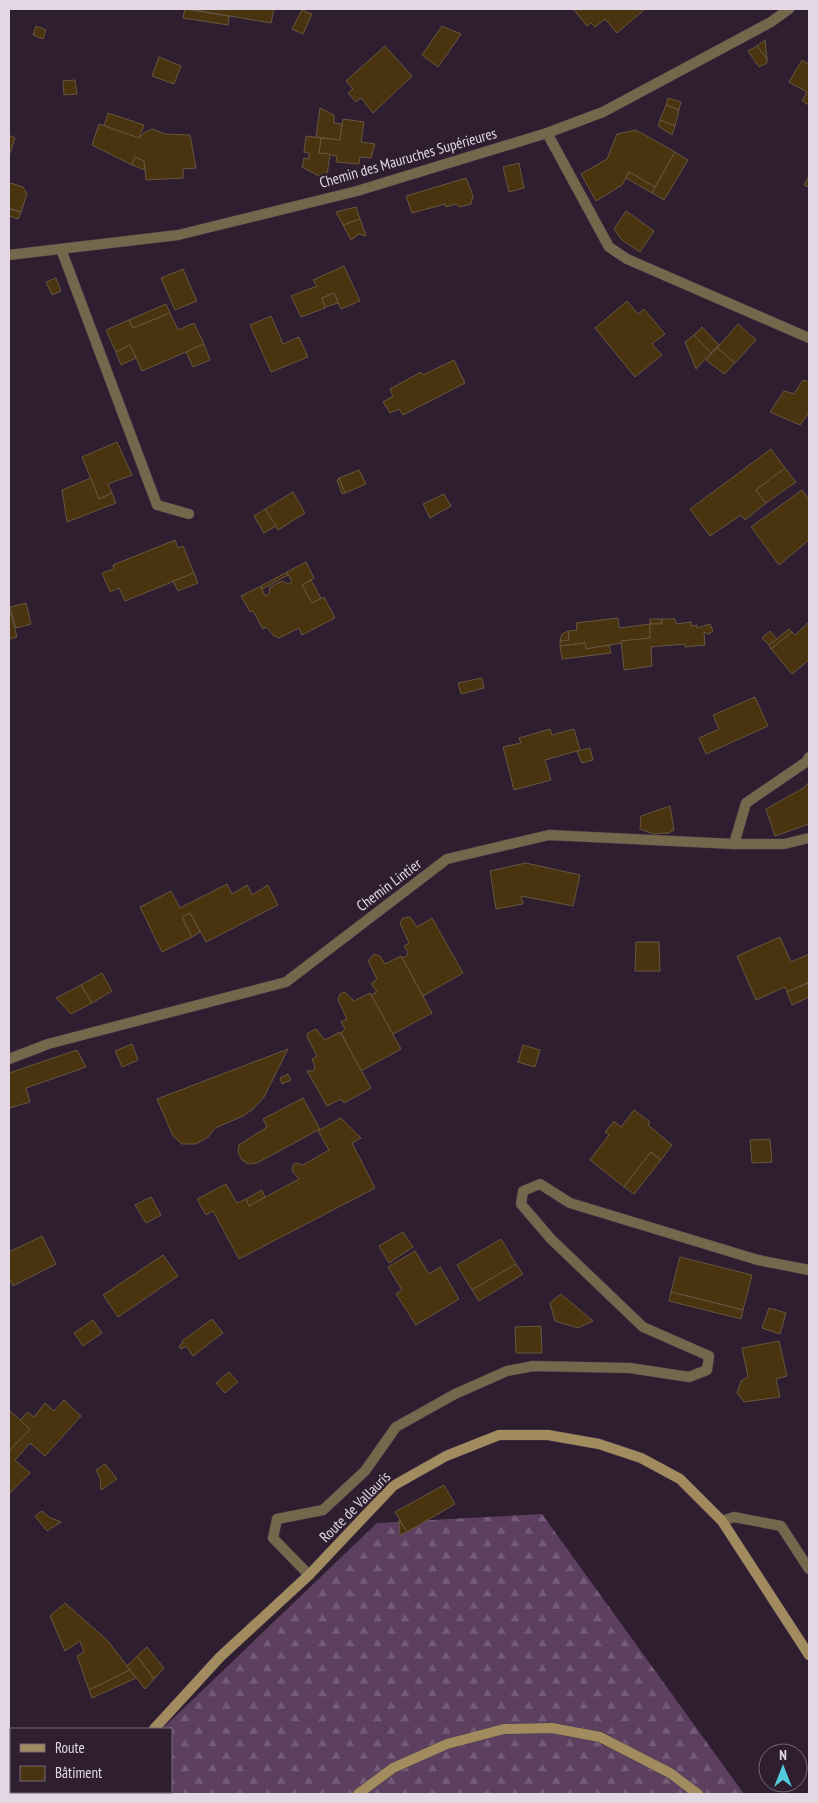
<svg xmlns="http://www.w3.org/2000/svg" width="818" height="1803" viewBox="0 0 818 1803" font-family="'PT Sans Narrow',sans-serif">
  <defs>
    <pattern id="forest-firs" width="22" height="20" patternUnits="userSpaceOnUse" patternTransform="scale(1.25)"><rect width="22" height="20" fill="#5d4060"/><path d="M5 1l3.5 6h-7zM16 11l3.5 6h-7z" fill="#745b77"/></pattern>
  </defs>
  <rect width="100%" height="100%" fill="#2e1e30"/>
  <path fill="url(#forest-firs)" d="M542,1514L744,1794H94L97,1792H171V1729H162L377,1523Z"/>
  <g fill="#49340f" stroke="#665741">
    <path d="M185,9L229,16L228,25L183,18Z"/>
    <path d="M188,9H274L271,23Z"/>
    <path d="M576,9H645L617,33L605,19L595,27L591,23L587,26L574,10Z"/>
    <path d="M302,10L312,14L303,34L292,29Z"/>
    <path d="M36,26L46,30L43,39L33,35Z"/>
    <path d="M442,26L461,34L438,67L422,55Z"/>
    <path d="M765,40L766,49L767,59L757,46Z"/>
    <path d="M385,46L412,76L373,113L361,98L356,102L348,93L353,89L346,81Z"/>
    <path d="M757,46L767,59V63L759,67L748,51Z"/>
    <path d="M159,57L181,66L174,84L152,76Z"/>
    <path d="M802,60L809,64V105L802,101L807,92L789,82Z"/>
    <path d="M75,80L77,94L64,95L63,81Z"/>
    <path d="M668,98L681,102L679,110L666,105Z"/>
    <path d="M666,105L679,110L675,126L660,120Z"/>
    <path d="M320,108L334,115V123L342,124L340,140L316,137Z"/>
    <path d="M108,113L144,125L139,138L104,126Z"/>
    <path d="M343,119L364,122L361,142L375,144L371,158L360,157L359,164L336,162L337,156L319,153L321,138L340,140Z"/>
    <path d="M660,120L675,126L672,135L658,126Z"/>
    <path d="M99,124L139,138L144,133L152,129L165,134L190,135L196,168L183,169V178L146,180L144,161L135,157L132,165L92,145Z"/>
    <path d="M636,130L675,152L655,187L629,172L622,185L596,201L581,174L607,159L617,134Z"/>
    <path d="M9,135L15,138L9,156Z"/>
    <path d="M306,136L321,138L319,153L330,154L327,175L319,176L302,167L304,158L309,159V153L304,152Z"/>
    <path d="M675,152L688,160L664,200L652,193Z"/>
    <path d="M135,157L144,161L145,170L132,165Z"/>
    <path d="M519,163L524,188L509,192L503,167Z"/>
    <path d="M629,172L655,187L652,193L626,178Z"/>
    <path d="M809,176V187L804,185Z"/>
    <path d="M466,178L473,196L471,204L459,207L456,204L446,207L445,204L412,213L406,196Z"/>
    <path d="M11,183L23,187L27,194L21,212L9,208V185Z"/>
    <path d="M356,207L360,219L343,225L336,212Z"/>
    <path d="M9,209L21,212L18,219L9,216Z"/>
    <path d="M626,211L654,231L640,252L622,240L614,229Z"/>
    <path d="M360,219L366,236L359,234L351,240L343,225Z"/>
    <path d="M344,266L360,301L341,309L334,293L322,298L325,308L301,317L291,296L317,286L313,280Z"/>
    <path d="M183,269L197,301L175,310L161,278Z"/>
    <path d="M56,278L61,291L52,295L46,282Z"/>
    <path d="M334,293L338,303L325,307L322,298Z"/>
    <path d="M627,301L638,314L644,309L665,334L652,344L662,355L635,377L595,328Z"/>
    <path d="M166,304L170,313L133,328L129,320Z"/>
    <path d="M170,313L178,330L194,323L204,344L142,371L130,345L116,352L106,330L129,320L133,328Z"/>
    <path d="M271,316L283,344L299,337L308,357L271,372L250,325Z"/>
    <path d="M738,324L756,340L735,363L717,348Z"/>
    <path d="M702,327L719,345L711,353L694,335Z"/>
    <path d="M694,335L711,353L696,369L685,342Z"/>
    <path d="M204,344L210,360L193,367L186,352Z"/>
    <path d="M130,345L136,358L121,365L116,352Z"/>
    <path d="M717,348L735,363L724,374L706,360Z"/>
    <path d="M454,360L465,383L403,415L399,409L390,413L383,402L393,396L390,389L421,372L423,375Z"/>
    <path d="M803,380L809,382V413L800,425L770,412L784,391L794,394Z"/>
    <path d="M117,442L132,475L108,484L112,493L99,499L82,457Z"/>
    <path d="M771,449L785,468L756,490L766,503L745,520L741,515L710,536L690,509Z"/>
    <path d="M785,468L796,482L766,503L756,490Z"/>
    <path d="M359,470L366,484L345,493L339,478Z"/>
    <path d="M91,478L99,499L112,493L116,503L67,522L62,490Z"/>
    <path d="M339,478L345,493L342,494L337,480Z"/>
    <path d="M802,490L809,499V540L779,565L751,527Z"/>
    <path d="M293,492L305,513L278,530L265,509Z"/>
    <path d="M444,494L451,506L430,518L423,504Z"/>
    <path d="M265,509L276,526L264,533L254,516Z"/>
    <path d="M175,540L178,548L183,546L194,573L125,601L119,588L110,592L102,573L114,569L113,565Z"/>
    <path d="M306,562L314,578L302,585L312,603L324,597L335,618L302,635L299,628L279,638L274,636L266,627L263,629L253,611L250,612L241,596L261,586L265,596L269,594L270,587L282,581L288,584L292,582L287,572Z"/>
    <path d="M287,572L288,575L262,589L261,586Z"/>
    <path d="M194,573L198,583L178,591L173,581Z"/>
    <path d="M311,580L321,598L312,603L302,585Z"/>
    <path d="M26,603L31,624L16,628L10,607Z"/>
    <path d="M9,607L17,637L9,639Z"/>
    <path d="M618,618L619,628L650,624V638L586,649L585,643L560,646V641L569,640L568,631L577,630L576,623Z"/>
    <rect x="650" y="619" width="12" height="5"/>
    <path d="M662,619H675L676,624L691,622V626L697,625V628L710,624L713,631L709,634L704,632L705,645L685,647V644L651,647L652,666L624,670L621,641L650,638V624H662Z"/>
    <path d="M809,622V660L792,674L771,649L792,632L795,635Z"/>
    <path d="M789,629L792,632L771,649L769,645Z"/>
    <path d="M568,631L569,640L560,641L562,634Z"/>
    <path d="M770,631L777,639L769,645L762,638Z"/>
    <path d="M585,643L586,649L609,645L611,653L562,659L560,646Z"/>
    <path d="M482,678L484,688L461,694L458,683Z"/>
    <path d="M755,697L768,726L706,754L699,738L719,729L713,715Z"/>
    <path d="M550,729L552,735L574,729L580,750L545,760L551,780L514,790L503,747L521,743L519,738Z"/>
    <path d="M590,748L593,760L582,763L577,751Z"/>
    <path d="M809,782V824L775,836L766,809L805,787Z"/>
    <path d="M670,806L674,830L669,833L654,834L640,829L641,816Z"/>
    <path d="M526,863L580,875L573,906L521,896L523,904L496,909L490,871Z"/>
    <path d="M227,884L232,894L247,885L252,895L268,885L278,905L206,942L190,913L182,917L192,937L162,952L140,907L171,891L180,908Z"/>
    <path d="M190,913L200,932L192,937L182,917Z"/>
    <path d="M410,917L417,927L432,918L463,973L423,996L402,958L407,956L408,952L404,946L409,943L400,923L403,918Z"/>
    <path d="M780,937L791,962L809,954V982L787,992L785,987L756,1000L737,956Z"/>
    <path d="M636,942H659L660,971H635Z"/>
    <path d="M374,954L380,956L385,964L401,956L432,1013L393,1034L371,995L377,992L371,984L377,979L368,961Z"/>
    <path d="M102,973L112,991L92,1003L81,985Z"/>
    <path d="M808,983L809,997L792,1005L787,992Z"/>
    <path d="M81,985L92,1003L71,1014L56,998Z"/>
    <path d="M345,992L354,1001L370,993L401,1049L361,1071L341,1033L345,1029L341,1022L347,1019L338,1000L340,994Z"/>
    <path d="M316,1029L325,1040L340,1032L371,1088L344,1103L341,1099L327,1106L307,1071H313L315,1067L312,1059L317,1056L307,1037L308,1033Z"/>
    <path d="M132,1044L138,1060L122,1067L115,1051Z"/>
    <path d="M523,1045L540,1050L535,1067L518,1062Z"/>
    <path d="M288,1049L264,1097L253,1109L243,1116L215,1128L208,1137L196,1144H182L173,1136L157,1099Z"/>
    <path d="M77,1050L86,1067L26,1088L30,1102L9,1108V1073Z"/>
    <path d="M288,1074L291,1080L282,1084L280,1078Z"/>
    <path d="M303,1098L320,1129L257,1163L248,1164L242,1160L238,1152L239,1145L267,1127L263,1119Z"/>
    <path d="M634,1110L650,1122L648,1125L672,1145L661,1160L651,1152L624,1187L590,1160L609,1135L605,1132L614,1121L621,1127Z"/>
    <path d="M341,1118L361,1138L352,1143L375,1188L239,1259L213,1211L206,1215L197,1199L226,1184L237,1203L246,1199L249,1206L299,1179L292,1171L293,1165L296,1163L303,1165L329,1150L318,1131Z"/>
    <path d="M770,1139L772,1162L752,1163L750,1140Z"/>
    <path d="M651,1152L661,1160L634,1194L624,1187Z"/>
    <path d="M262,1190L265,1197L249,1206L246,1199Z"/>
    <path d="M151,1197L161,1215L146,1223L135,1205Z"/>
    <path d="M403,1232L413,1247L389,1263L379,1246Z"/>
    <path d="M42,1236L56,1264L13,1286L9,1278V1252Z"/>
    <path d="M501,1239L516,1264L472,1290L457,1265Z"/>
    <path d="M415,1251L429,1274L440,1267L459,1299L416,1325L396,1294L402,1290L388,1267Z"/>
    <path d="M163,1255L178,1276L118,1317L103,1295Z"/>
    <path d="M680,1257L752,1275L743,1310L671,1292Z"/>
    <path d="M516,1264L523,1274L479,1301L472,1290Z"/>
    <path d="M671,1292L743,1310L741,1319L669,1301Z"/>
    <path d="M561,1294L593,1321L578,1328L555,1321L550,1303Z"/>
    <path d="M769,1308L786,1313L780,1334L762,1328Z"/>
    <path d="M212,1319L223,1333L193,1356L186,1346L181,1349L179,1346L183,1343L182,1341Z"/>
    <path d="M93,1320L102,1333L83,1346L74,1333Z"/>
    <path d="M541,1326L542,1353H516L515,1327Z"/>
    <path d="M779,1341L787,1376L776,1379L780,1397L744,1402L737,1393L741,1381L748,1377L742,1348Z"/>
    <path d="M229,1372L238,1382L225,1393L216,1383Z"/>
    <path d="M64,1400L81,1416L45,1456L30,1443L15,1460L30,1473L9,1494V1451L30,1429L20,1420L28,1412L34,1417L45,1403L54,1411Z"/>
    <path d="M9,1410L30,1429L9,1451Z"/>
    <path d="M105,1464L117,1479L101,1490L100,1478L96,1470Z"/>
    <path d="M444,1485L455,1504L407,1532L395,1512Z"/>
    <path d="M42,1511L49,1517L61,1522L47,1531L35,1516Z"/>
    <path d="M399,1520L407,1532L400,1535Z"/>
    <path d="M65,1603L108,1641L130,1670L89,1690L77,1656L84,1652L80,1641L65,1651L50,1616Z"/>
    <path d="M147,1647L164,1668L154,1679L137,1656Z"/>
    <path d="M137,1656L154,1679L145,1689L127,1666Z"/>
    <path d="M130,1670L136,1678L92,1698L89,1690Z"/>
  </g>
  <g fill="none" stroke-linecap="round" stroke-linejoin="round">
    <g stroke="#4b3c4d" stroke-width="11">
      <g id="lane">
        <path d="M547,133L609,247L627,259L809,338"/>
        <path d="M61,249L157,505L189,514"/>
        <path d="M734,844L746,803L806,762L809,757"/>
      </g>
    </g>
    <g stroke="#4b3c4d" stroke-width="11">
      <g id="street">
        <path d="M9,255L178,235L357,191L547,133L603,112L771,22L789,9"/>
        <path d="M9,1059L48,1044L286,982L447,859L549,835L734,844H784L809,838"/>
        <path d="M722,1521L734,1517L781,1526L809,1569"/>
        <path d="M309,1575L273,1538L277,1519L323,1510L365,1471L396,1427L455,1394L507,1371L533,1366L630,1368L689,1377L707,1370L709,1356L643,1327L551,1239L521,1204L523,1191L540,1184L570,1203L758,1260L809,1270"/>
      </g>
    </g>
    <g stroke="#4b3c4d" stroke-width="11">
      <g id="secondary">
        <path d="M154,1729L220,1657L309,1575L393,1486L446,1456L499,1435H548L599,1444L641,1458L680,1479L722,1521L809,1655"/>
        <path d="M94,1794L97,1792"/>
        <path d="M358,1794L393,1768L447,1744L504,1729L552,1728L600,1737L670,1773L698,1794"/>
      </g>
    </g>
    <use href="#lane" stroke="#75674b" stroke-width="10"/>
    <use href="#street" stroke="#75674b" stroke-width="10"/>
    <use href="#secondary" stroke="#a28c5f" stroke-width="10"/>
  </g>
  <g text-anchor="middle" stroke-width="5" stroke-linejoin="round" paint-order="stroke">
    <g font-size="15" fill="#e2d7e3" stroke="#2e1e30">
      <text transform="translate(408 158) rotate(-16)" y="5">Chemin des Mauruches Supérieures</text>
      <text transform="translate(389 885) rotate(-37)" y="5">Chemin Lintier</text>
      <text transform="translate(355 1507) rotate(-45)" y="5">Route de Vallauris</text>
    </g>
  </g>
  <rect width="818" height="1803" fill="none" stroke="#e2d7e3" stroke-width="20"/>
  <rect x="10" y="1728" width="162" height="65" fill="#2e1e30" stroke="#766878"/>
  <rect x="20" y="1744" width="25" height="8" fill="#a28c5f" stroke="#766878"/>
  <text x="55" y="1753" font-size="15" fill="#e2d7e3">Route</text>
  <rect x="20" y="1766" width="25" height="15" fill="#49340f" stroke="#766878"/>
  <text x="55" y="1778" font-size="15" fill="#e2d7e3">Bâtiment</text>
  <g transform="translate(783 1768)"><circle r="24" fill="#2e1e30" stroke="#766878"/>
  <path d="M0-4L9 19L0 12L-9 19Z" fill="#54cadd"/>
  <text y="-8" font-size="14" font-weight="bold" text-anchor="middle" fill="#e2d7e3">N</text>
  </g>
</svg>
